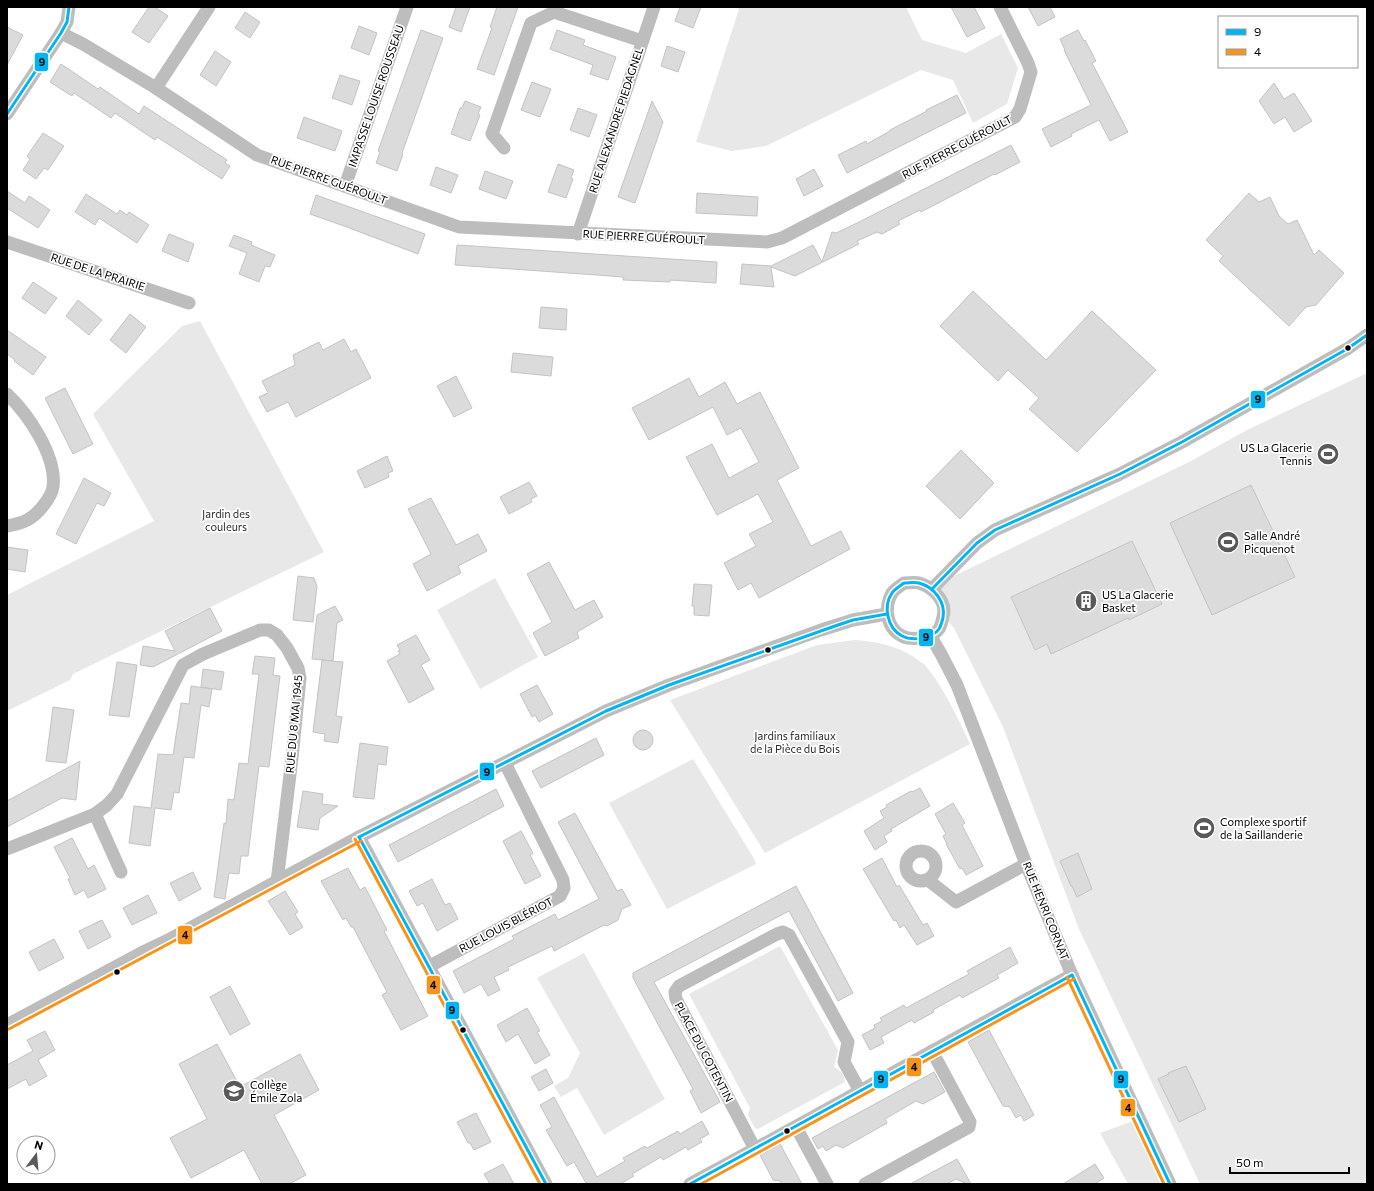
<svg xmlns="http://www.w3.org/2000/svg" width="1374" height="1191" viewBox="0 0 1374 1191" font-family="Commissioner,sans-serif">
  <rect width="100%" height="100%" fill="#fff"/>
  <g fill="#e8e8e8">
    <path d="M735,7H906L922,40L966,53L1001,34L1018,68L1007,104L973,123L953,80L921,70L766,146L732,151L696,142L739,9Z"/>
    <path d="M200,321L324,552L73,674L70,680L7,711V595L154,521L93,414L182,326Z"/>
    <path d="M1367,373V1184H1200L1079,929L1003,727L954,628L945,618L938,588L954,576L1191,461L1247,430Z"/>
    <path d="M495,578L538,657L480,689L437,610Z"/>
    <path d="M855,640C877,642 895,645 914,657C917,660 921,662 924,664C942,684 959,720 970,744L765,853L670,700L817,645Z"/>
    <path d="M693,759L753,857L756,864L667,909L609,803Z"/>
    <path d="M780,946L838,1050L834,1067C840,1070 845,1075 845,1082L758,1129L755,1128L748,1115L750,1108L689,994Z"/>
    <path d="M584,953L665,1099L604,1135L577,1088L561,1097L554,1086L568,1078L580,1053L537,978Z"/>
    <path d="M1133,1121L1161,1184H1128L1100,1133Z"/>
  </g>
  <g fill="#dbdbdb" stroke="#c3c3c3">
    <path d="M149,7H155L168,16L149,43L132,32Z"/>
    <path d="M456,7H470L461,32L449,27Z"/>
    <path d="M497,7H518L494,75L477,69L492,28L490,27Z"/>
    <path d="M680,7H701L693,28L675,21Z"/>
    <path d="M951,7H974L985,28L967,37Z"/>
    <path d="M1028,7H1050L1055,17L1038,26Z"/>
    <path d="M245,12L260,22L250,38L235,28Z"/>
    <path d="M359,26L377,33L369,55L351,48Z"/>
    <path d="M7,27L23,35L7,65Z"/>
    <path d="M421,30L443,38L402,153L403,154L397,171L376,163L380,152L378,151Z"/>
    <path d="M557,30L585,40L583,45L616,57L608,80L590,74L593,65L550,49Z"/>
    <path d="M1078,30L1084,41L1085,40L1096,61L1092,63L1128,132L1110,141L1099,120L1071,134L1072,136L1051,147L1042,129L1091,105L1064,50H1065L1060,39Z"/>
    <path d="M667,46L685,52L678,72L661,66Z"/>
    <path d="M215,51L231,62L216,86L200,75Z"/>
    <path d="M61,64L98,89L100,87L139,114L144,106L227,160L225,163L230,166L222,179L157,137L155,140L115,113L111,118L74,93L72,96L50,82Z"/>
    <path d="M340,75L360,81L352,105L332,98Z"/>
    <path d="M532,82L551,89L540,117L521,110Z"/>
    <path d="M1274,83L1284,99L1294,93L1312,121L1294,132L1285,117L1274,124L1259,101Z"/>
    <path d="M957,95L966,113L847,173L838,155L866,141L867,144L890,131V130L927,111L926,110Z"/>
    <path d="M465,101L481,107L478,114L480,115L470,141L451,134L460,108H462Z"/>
    <path d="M652,101L663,122L635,203L618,197Z"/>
    <path d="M578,108L597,115L589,137L570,130Z"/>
    <path d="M304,117L342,131L335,151L297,138Z"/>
    <path d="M43,133L64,146L48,170L44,168L36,179L23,170L30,159L27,156Z"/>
    <path d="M1011,145L1020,162L995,175L994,174L921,212L920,210L898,221L900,224L882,234L877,232L857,241L859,244L795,276L771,267L774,287L740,284L742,264L771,266L813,245L822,262L832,232L836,233L857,223Z"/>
    <path d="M558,164L574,170L571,178L573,179L566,198L548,192Z"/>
    <path d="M436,167L458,175L451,193L430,185Z"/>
    <path d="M814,169L823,186L804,196L796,179Z"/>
    <path d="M485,171L513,181L506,199L479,189Z"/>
    <path d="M7,191L25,203L29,196L50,210L38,228L7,208Z"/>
    <path d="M697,193L758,197L757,216L696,213Z"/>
    <path d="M1249,193L1259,202L1270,197L1279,216L1288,224L1297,220L1314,255L1319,250L1344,273L1316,305L1306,307L1289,326L1219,261L1223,256L1206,240Z"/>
    <path d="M86,194L117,214L120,210L127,215L129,212L149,225L137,243L99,218L95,225L75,212Z"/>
    <path d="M316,195L425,234L418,254L344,226L310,214Z"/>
    <path d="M169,234L194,244L188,262L162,251Z"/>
    <path d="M234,235L252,242L251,245L275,255L270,267L265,266L259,282L239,274L247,253L229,246Z"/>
    <path d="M457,245L717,262L716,283L670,280V282L623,280V277L597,275L455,265Z"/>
    <path d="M33,282L57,298L45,314L22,298Z"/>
    <path d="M973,291L1046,360L1092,311L1156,370L1077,452L1029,409L1039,398L1008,370L998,381L940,326Z"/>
    <path d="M78,300L102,320L89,335L66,316Z"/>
    <path d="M541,307L567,309L566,330L539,328Z"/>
    <path d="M130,314L146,327L126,353L110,340Z"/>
    <path d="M7,330L46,357L33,375L14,361L15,360L7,354Z"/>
    <path d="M344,339L351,352L356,349L371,378L296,417L288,402L267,412L259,397L268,393L262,381L295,365L293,355L319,342L323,350Z"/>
    <path d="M513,353L553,357L551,376L511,372Z"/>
    <path d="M456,376L472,408L454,417L437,386Z"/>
    <path d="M689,378L699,397L725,382L737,404L760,392L799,468L777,480L811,546L841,531L850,549L759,598L751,583L738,590L724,563L756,546L749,534L773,522L758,494L717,515L686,457L712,444L729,478L759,462L741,428L727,435L713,407L649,440L632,408Z"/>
    <path d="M65,388L93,444L73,454L45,398Z"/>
    <path d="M961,450L994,483L960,519L926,486Z"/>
    <path d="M387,456L393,471L388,473L389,477L365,488L357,471Z"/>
    <path d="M84,478L111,493L104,506L97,503L76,544L56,534Z"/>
    <path d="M529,482L537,496L531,499L532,502L509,514L500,497Z"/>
    <path d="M1251,485L1295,577L1212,615L1170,523Z"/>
    <path d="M431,498L456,545L478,534L487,551L458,566L461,573L427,591L413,564L431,554L408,509Z"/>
    <path d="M1132,541L1162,604L1129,620L1128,618L1051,654L1047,644L1035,650L1011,597Z"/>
    <path d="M7,547L28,550L25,572L7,569Z"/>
    <path d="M549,562L575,610L594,600L603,617L577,632L579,638L545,656L533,633L552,622L527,574Z"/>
    <path d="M298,576L314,578L317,586L313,622L293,620Z"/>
    <path d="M694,584L712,585L709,616L694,615V606H692Z"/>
    <path d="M335,606L343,620L337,623L333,661L312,659L317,615Z"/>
    <path d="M210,608L222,631L153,667L140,665L143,646L175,651L165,631Z"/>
    <path d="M416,635L430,660L421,665L434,689L409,703L387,661L400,654L398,651L400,650L397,645Z"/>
    <path d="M255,656L275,658L273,675L280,676L269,767L259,766L248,856H241L239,874L229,873L225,899L214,897L224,823L226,824L228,799L234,800L239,763L248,764L259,674H252Z"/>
    <path d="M322,660L343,662L336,716L342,717L338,743L324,741L325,734L313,732Z"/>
    <path d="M117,662L137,665L129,717L109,715Z"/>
    <path d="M203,669L224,672L221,690L201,687Z"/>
    <path d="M537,685L553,714L539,722L535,715L532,717L520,694Z"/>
    <path d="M191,686L212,689L209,707L201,705L194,758L184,757L179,793L174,792L171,810L155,808L150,846L129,843L134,806L151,808L158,754L173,755L181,703L189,704Z"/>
    <path d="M53,707L74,710L66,763L46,761Z"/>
    <circle cx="643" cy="740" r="10"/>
    <path d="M596,738L604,755L541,788L532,771Z"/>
    <path d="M360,743L388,747L386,765L378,764L374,799L353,797Z"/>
    <path d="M80,761L76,800L62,798L7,827V801Z"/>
    <path d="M920,788L930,806L891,829L892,831L884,836L887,842L875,850L864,831L884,818L880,811L887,807L886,805L911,791L912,792Z"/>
    <path d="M496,789L504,806L398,862L389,845Z"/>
    <path d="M303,791L323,794L322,804L338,806L320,818L318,830L297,827Z"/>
    <path d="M953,803L965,823L962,825L983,866L966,875L962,868L960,869L946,844H947L943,836L946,834L935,814Z"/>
    <path d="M575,813L617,891L622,889L631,905L622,909L618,920L607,926L604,925L554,951L552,946L508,967L509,970L494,977L500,990L488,996L481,984L464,993L453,971L514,939L512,936L555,914L558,920L599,899L558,822Z"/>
    <path d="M521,831L533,853L530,855L541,876L525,884L503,841Z"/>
    <path d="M72,838L88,869L94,865L106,889L88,898L84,890L75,895L68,879L70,878L54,847Z"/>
    <path d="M1078,853L1092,889L1077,897L1072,886H1071L1060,861Z"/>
    <path d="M882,858L897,887L899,885L923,925L927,923L934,936L917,945L904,925L900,928L896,920L894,921L863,869Z"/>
    <path d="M348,868L360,890L365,887L387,930L384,931L428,1016L401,1030L382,995L387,992L353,927H351L346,918L343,920L321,881Z"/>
    <path d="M193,872L201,889L179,901L170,883Z"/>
    <path d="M432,879L445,905L450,903L458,919L437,931L423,903L417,906L409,891Z"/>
    <path d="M796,886L853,993L838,1001L789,911L654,982L720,1102L701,1113L690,1091L693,1089L633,978V973Z"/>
    <path d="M285,891L298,912L295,914L303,927L290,935L268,901Z"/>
    <path d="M148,895L157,913L132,925L123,908Z"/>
    <path d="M102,920L111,937L88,949L79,931Z"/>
    <path d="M54,939L64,958L39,971L29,952Z"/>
    <path d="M1010,947L1018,963L997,975L999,978L962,998L960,995L933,1010L934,1012L914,1023L912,1020L881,1037L884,1043L870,1050L862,1035L875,1028L874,1025L882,1021L880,1018L904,1005L906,1008L969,974L967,971Z"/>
    <path d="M230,986L250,1024L230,1035L210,997Z"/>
    <path d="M527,1008L540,1031L537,1032L550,1055L535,1064L518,1034L506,1042L497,1025Z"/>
    <path d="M989,1030L1034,1115L1024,1121L1021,1115L1016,1118L1010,1107L1003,1106L968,1042Z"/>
    <path d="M45,1031L55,1050L38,1060L47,1076L29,1086L26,1079L7,1089V1065L33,1051L27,1040Z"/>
    <path d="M217,1044L240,1087L300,1054L319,1090L274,1115L306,1175L289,1184H262L244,1150L191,1178L170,1138L207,1119L179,1064Z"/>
    <path d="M1186,1066L1206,1109L1179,1122L1158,1079L1169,1074L1168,1073Z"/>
    <path d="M546,1069L553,1083L539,1091L531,1077Z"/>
    <path d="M934,1072L945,1092L923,1104L916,1101L885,1119L887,1123L843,1148L836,1145L826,1151L823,1146L818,1149L812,1138Z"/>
    <path d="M554,1097L597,1177L625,1161L623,1158L645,1146L647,1148L678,1131L680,1134L702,1121L709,1134L700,1139L702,1142L688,1150L686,1147L663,1160L661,1157L632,1174L634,1176L620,1184H584L586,1183L574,1162L567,1166L546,1130L552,1127L540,1105Z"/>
    <path d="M476,1113L491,1142L474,1150L470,1143H468L457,1122Z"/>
    <path d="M780,1144L802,1184H782L780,1181L773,1180L760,1155Z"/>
    <path d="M957,1159L971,1184H967L956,1179L947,1184H910Z"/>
    <path d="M503,1164L514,1184H490L484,1174Z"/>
    <path d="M1095,1164L1104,1178L1095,1184H1063Z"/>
  </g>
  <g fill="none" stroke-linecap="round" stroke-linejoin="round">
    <g stroke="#bdbdbd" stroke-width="13">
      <path d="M61,33L83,44L156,88L257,155L459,227L767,242L782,238L1015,117L1020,109L1031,72L1028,63L1000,7"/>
      <path d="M156,88L209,7"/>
      <path d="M7,114L61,33L67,22L69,7"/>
      <path d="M504,148L492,134L531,23L554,12L642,41"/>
      <path d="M345,186L407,7"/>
      <path d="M578,234L654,7"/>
      <path d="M7,242L189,303"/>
      <path d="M7,394C28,414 57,456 53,487C52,494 47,501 43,506C33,519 24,523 7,526"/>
      <path d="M904,583C909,583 915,582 919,583C933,587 948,602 943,617C942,621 941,626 939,629C933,638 911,641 902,636C886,628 884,607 892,593C895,589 900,586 904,583Z"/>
      <path d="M932,589L977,543L995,530L1120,474L1182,442L1347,349L1367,335"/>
      <path d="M930,635L941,654L957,685L1026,864L1072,975L1170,1184"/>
      <path d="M95,814L121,872"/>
      <path d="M359,837L546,1184"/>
      <path d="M7,849L95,814L107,805L117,794L183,665L203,654L260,630H269L277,635L287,648L298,668L300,678L292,758L277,882"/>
      <circle cx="921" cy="866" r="15"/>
      <path d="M928,880L956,902L1026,864"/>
      <path d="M428,967L560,896L564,888L563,880L505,763"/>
      <path d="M7,1025L145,951L170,939L359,837L606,711L669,685L821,630L853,620L887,614"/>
      <path d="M796,1127L827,1184"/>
      <path d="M755,1149L676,999L675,992L679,986L777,934L783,932L789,935L848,1042L844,1062L860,1091"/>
      <path d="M690,1184C818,1116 944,1043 1072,975"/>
      <path d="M865,1184L969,1127L970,1122L932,1051"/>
    </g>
    <g stroke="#fff" stroke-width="6">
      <g id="bus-1">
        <path d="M7,114L61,33L67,22L69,7"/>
        <path d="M904,583C909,583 914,582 919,583C934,587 946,602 943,618C942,621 941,626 939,629C932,639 912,641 902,636C887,628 883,606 892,593C895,589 900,586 904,583Z"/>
        <path d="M932,589L977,543L995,530L1120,474L1182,442L1347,349L1367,335"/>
        <path d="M359,837L606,711L669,685L835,626L853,620L887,614"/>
        <path d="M359,837L546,1184"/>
        <path d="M1072,975L1170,1184"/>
        <path d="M690,1184L1072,975"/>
      </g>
    </g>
    <g stroke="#fff" stroke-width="6">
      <g id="bus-2">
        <path d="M355,839L540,1184"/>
        <path d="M1067,977L1164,1184"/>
        <path d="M9,1029L361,841"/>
        <path d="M701,1184L1074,979"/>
      </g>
    </g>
    <use href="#bus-1" stroke="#00b5f2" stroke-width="3"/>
    <use href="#bus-2" stroke="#f6941c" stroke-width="3"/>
  </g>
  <defs>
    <g id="stadium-disc" transform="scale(1.15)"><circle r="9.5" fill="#595959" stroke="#fff"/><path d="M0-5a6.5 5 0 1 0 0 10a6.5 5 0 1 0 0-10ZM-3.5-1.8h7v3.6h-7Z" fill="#fff"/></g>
    <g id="building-disc" transform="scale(1.15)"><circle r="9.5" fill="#595959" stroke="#fff"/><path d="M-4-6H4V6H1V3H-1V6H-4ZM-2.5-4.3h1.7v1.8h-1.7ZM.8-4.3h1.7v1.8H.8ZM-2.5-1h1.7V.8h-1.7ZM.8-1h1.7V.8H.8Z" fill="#fff"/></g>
    <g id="school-disc" transform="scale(1.15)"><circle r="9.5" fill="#595959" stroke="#fff"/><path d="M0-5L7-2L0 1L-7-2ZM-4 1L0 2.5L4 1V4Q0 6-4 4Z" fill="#fff"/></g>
  </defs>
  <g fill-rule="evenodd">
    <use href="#stadium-disc" x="1328" y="454"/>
    <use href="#stadium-disc" x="1228" y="542"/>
    <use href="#building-disc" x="1086" y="601"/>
    <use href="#stadium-disc" x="1204" y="828"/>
    <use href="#school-disc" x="234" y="1091"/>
  </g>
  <g fill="#000" stroke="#fff" stroke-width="1.5">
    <circle cx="1348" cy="348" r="3.5"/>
    <circle cx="768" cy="650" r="3.5"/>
    <circle cx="117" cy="972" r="3.5"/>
    <circle cx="463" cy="1030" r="3.5"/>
    <circle cx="787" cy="1131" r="3.5"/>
  </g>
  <g text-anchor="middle" stroke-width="3.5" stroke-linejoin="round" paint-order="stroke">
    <g font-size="11" fill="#000" stroke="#fff">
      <text transform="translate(376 96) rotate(-71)" y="4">IMPASSE LOUISE ROUSSEAU</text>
      <text transform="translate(616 120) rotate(-72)" y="4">RUE ALEXANDRE PIEDAGNEL</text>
      <text transform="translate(957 147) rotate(-28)" y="4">RUE PIERRE GUÉROULT</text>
      <text transform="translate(329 180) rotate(20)" y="4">RUE PIERRE GUÉROULT</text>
      <text transform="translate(644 237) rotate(3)" y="4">RUE PIERRE GUÉROULT</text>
      <text transform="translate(98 272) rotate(18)" y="4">RUE DE LA PRAIRIE</text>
      <text transform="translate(294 724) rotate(-85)" y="4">RUE DU 8 MAI 1945</text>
      <text transform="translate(1046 911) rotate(68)" y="4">RUE HENRI CORNAT</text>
      <text transform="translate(506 925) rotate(-28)" y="4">RUE LOUIS BLÉRIOT</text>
      <text transform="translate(704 1052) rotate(62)" y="4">PLACE DU COTENTIN</text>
    </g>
    <g font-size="11" fill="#000" stroke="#fff" text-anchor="start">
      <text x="1312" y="452" text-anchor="end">US La Glacerie<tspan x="1312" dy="13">Tennis</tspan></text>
      <text x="1244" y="540">Salle André<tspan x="1244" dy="13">Picquenot</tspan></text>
      <text x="1102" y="599">US La Glacerie<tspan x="1102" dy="13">Basket</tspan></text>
      <text x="1220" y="826">Complexe sportif<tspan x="1220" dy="13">de la Saillanderie</tspan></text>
      <text x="250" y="1089">Collège<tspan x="250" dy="13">Émile Zola</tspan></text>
    </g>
    <g font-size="11" fill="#2c2c2c" stroke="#fff">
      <text x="226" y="518">Jardin des<tspan x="226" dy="13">couleurs</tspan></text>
      <text x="795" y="740">Jardins familiaux<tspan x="795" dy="13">de la Pièce du Bois</tspan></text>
    </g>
  </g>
  <g stroke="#fff" stroke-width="1.5">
    <rect x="34" y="52" width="15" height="20" rx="4" fill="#00b5f2"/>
    <rect x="1250" y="390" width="16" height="19" rx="4" fill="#00b5f2"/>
    <rect x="918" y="628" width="16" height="19" rx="4" fill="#00b5f2"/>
    <rect x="479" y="762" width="16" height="19" rx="4" fill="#00b5f2"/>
    <rect x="177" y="925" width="16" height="20" rx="4" fill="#f6941c"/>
    <rect x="426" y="975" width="15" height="20" rx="4" fill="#f6941c"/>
    <rect x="445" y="1001" width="15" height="19" rx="4" fill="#00b5f2"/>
    <rect x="906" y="1057" width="16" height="20" rx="4" fill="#f6941c"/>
    <rect x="873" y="1070" width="16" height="19" rx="4" fill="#00b5f2"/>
    <rect x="1113" y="1070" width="16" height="19" rx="4" fill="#00b5f2"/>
    <rect x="1120" y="1098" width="16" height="19" rx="4" fill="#f6941c"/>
  </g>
  <g font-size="11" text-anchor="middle" font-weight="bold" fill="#111">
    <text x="42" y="66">9</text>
    <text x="1258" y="403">9</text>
    <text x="926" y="641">9</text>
    <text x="487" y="776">9</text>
    <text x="185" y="939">4</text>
    <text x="433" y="989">4</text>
    <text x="452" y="1014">9</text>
    <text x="914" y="1071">4</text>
    <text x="881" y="1083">9</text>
    <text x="1121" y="1083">9</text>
    <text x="1128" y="1112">4</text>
  </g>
  <rect width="1374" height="1191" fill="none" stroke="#000000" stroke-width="16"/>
  <rect x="1218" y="16" width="140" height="52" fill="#ffffff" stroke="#999999"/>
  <rect x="1226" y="29" width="20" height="6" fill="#00b5f2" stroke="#999999"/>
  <text x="1254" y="36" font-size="12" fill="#000000">9</text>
  <rect x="1226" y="49" width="20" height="6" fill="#f6941c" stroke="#999999"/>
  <text x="1254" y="56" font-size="12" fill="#000000">4</text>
  <g transform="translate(36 1155) rotate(16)"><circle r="19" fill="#ffffff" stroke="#999999"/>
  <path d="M0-3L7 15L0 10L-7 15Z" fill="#595959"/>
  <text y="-6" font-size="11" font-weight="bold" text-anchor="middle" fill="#000000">N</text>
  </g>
  <path d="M1230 1167v6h119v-6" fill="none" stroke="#000000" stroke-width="2"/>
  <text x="1236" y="1167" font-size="12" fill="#000000" stroke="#ffffff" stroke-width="3" paint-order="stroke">50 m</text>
</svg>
